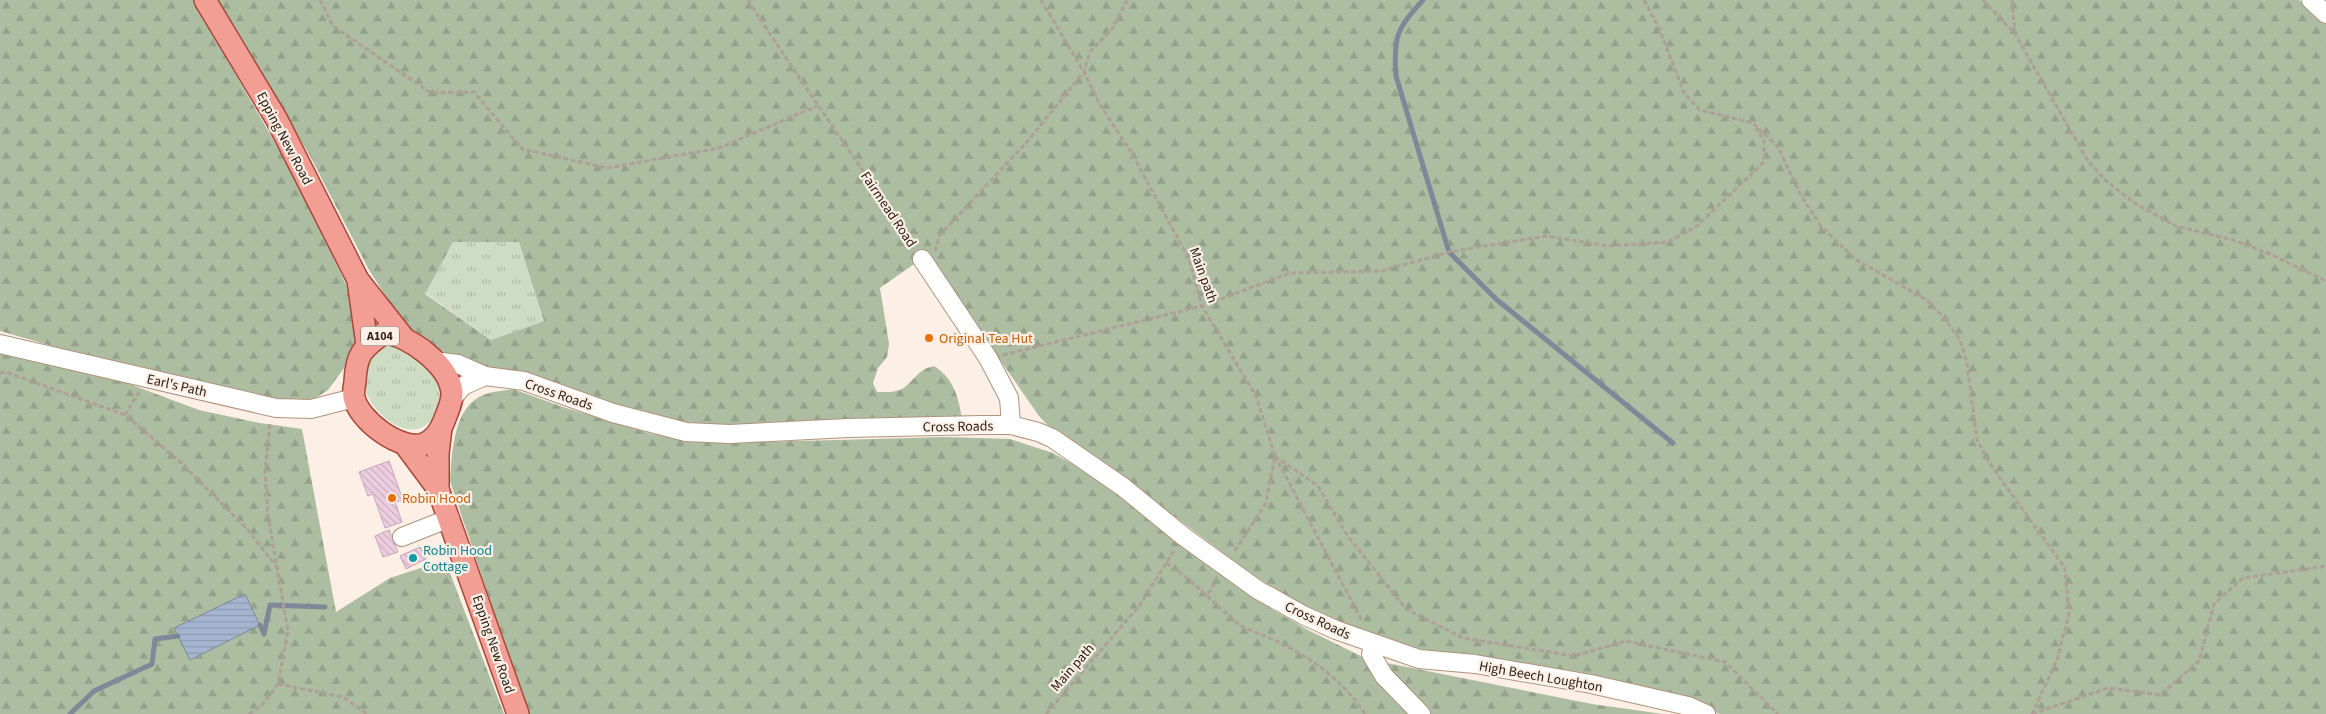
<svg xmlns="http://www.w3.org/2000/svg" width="2326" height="714" viewBox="0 0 2326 714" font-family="'Source Sans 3',sans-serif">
  <defs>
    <pattern id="grass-tufts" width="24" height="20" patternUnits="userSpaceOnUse" patternTransform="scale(1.25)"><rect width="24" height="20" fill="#cddcc2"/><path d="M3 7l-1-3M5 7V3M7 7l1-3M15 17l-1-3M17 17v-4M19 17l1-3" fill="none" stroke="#b0bca6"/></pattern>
    <pattern id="forest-firs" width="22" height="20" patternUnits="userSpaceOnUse" patternTransform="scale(1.25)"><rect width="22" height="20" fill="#adbda1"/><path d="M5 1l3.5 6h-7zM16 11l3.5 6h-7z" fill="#95a28a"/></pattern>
    <pattern id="water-rules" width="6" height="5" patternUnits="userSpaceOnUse" patternTransform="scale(1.25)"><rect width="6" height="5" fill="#a3b5cf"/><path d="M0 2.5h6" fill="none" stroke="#8c9bb1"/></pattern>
    <pattern id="building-back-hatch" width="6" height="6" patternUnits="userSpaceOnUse" patternTransform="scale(1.25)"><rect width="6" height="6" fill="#edcde0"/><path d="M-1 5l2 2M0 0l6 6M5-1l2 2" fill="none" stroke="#cbb0bf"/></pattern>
  </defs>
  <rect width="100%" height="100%" fill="#fcefe5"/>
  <g fill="url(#grass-tufts)">
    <path d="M453,242H519L544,321L491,340L425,293Z"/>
    <path d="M380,343C384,343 391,343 395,344C403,347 427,365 431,372C440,386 445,394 437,410C415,460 355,402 362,368C364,360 375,350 380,343Z"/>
  </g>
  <g fill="url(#forest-firs)" fill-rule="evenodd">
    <path d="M0,0H193L297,181L359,312L357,337L344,368L328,390L308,403L292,407L209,391L0,331Z"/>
    <path d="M216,0H2299L2326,24V714H1720L1656,694L1411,652L1309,609L1250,573L1174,516L1054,432L1039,416L927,255L880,288L889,344L887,357L878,368L873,383L877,392C886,392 897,393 905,387C916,378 919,369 934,366C954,379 958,396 962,418L723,427L665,419L482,367L428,346L403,323L369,270L309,154ZM453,242H519L544,321L491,340L425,294Z"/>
    <path d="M0,347L116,379L199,410L260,423L302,429L336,612L390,578L445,560L504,714H0Z"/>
    <path d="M513,389L563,407L652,434L721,443L945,437L1010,439L1053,453L1095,477L1254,599L1310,631L1367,659L1592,704L1663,714H528L450,481C452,453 453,404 486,394C495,391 504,391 513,389Z"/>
  </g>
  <path fill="url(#water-rules)" stroke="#7f8898" d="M245,594L260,625L190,660L174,628Z"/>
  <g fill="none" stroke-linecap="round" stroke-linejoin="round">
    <g stroke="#7f8898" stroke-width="5">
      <path d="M1423,0C1397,29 1393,36 1396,76L1449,252L1496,299L1673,443"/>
      <path d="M260,625L264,634L270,605L325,607"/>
      <path d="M70,714L94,691L152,664L155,639L178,636"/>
    </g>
  </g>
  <g fill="url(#building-back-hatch)" stroke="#c8a6bb">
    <path d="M389,461L403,500L395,502L402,522L385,528L373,494L368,496L359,472Z"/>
    <path d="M389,530L398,552L383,557L375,536Z"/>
    <path d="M420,547L426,559L406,569L400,556Z"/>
  </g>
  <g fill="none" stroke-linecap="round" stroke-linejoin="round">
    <g stroke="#b0937b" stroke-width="20">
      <g id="minor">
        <path d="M2311,0L2326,14"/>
        <path d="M922,259L988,358L1009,398L1011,425"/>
        <path d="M0,344L276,408L311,409L354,398"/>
        <path d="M433,361L458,364L485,376L524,381L613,413L686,432L730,434L848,428L982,425H1011L1038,432L1052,438L1123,487L1183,536L1258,590L1303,615L1336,630L1419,659L1475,664L1591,684L1688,706L1706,714"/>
        <path d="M451,400L463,386L485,376"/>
        <path d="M402,537L450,518"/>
        <path d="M1374,644L1371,654L1384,676L1421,714"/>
      </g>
    </g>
    <g stroke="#a8483a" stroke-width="24">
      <g id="major">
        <path d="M205,0L277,120L358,280L403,337"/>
        <path d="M358,280L367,345"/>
        <path d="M384,333C409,335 449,365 452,392C453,401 447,413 444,421C440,431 434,440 424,444C401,452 358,420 354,397C353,392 354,387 355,382C356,355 362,348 384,333Z"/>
        <path d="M406,446L438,489L518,714"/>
        <path d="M438,489V453L441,428"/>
      </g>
    </g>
    <g stroke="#ada097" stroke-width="3" stroke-dasharray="5 2.5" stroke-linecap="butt">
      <path d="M320,0L333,26L431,93L474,92L522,149L607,168L719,148L817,106"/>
      <path d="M748,0C801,83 859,163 914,246"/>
      <path d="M1041,0L1084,72L1099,103L1131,152L1189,259L1202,306L1256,396L1275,456L1266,503L1234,552"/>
      <path d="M1644,0L1659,28L1684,93L1700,110L1753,123L1778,147L1799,192L1820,225L1855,259L1927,300L1945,319L1960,340L1967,363L1977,440L1992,467L2065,568L2069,614L2057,660L2032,714"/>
      <path d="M1983,0L2015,34L2088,161L2106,181L2136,204L2176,226L2233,240L2270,254L2326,281"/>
      <path d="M2012,0L2015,33"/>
      <path d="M935,251L940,235L1026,143L1084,72L1090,52L1112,29L1127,0"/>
      <path d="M1003,355L1202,306L1290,273L1381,271L1449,252L1546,236L1608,246L1668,242L1697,226L1764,162V140L1756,128"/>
      <path d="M0,373L6,372L125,415L178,460L247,529L276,566"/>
      <path d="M125,415L139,392"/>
      <path d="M1275,456L1318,486L1347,535L1406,609L1463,638L1574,656L1626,641L1725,662L1778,714"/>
      <path d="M1275,456L1362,621"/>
      <path d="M1166,563C1195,582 1211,601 1236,622C1246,630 1262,634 1274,640C1309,656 1344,681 1365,714"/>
      <path d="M1208,594L1217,579"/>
      <path d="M278,684L343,697L367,714"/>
      <path d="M249,714L261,706L278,684L288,631L268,515L265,473L270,422"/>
      <path d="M1046,714L1139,606L1175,549"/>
      <path d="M2032,714L2108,688L2160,695L2199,661L2214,604L2243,578L2326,566"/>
    </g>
    <use href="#minor" stroke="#fff" stroke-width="18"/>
    <use href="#major" stroke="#f39e94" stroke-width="21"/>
  </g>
  <g fill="#e8710a" stroke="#fcefe5" stroke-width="2">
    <circle cx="929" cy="338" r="5"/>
    <circle cx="392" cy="498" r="5"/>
  </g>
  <circle fill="#0f9aa8" stroke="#fcefe5" stroke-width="2" cx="413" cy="558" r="5"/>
  <g text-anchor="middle" stroke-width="4.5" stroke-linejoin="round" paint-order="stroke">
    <rect fill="#fcefe5" stroke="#6a5e55" stroke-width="1" x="361" y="326.5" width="38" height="19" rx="4"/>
    <g font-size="12" font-weight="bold" fill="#2c2017">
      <text x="380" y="340">A104</text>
    </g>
    <g font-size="14" fill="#2c2017" stroke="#fcefe5">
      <text transform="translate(285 138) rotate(62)" y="5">Epping New Road</text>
      <text transform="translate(889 209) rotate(56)" y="5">Fairmead Road</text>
      <text transform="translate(1204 275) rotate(70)" y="5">Main path</text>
      <text transform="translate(177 385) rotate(13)" y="5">Earl's Path</text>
      <text transform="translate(559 394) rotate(19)" y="5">Cross Roads</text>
      <text transform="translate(958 426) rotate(-1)" y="5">Cross Roads</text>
      <text transform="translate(1318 620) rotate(25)" y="5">Cross Roads</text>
      <text transform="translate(494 644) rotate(71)" y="5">Epping New Road</text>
      <text transform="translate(1072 667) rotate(-49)" y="5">Main path</text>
      <text transform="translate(1541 676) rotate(10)" y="5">High Beech Loughton</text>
    </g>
    <g font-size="14" fill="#c56008" stroke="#fcefe5" text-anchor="start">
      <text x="939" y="343">Original Tea Hut</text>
      <text x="402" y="503">Robin Hood</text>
    </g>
    <g font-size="14" fill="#0d838f" stroke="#fcefe5" text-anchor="start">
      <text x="423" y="555">Robin Hood<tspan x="423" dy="16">Cottage</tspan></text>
    </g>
  </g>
</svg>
